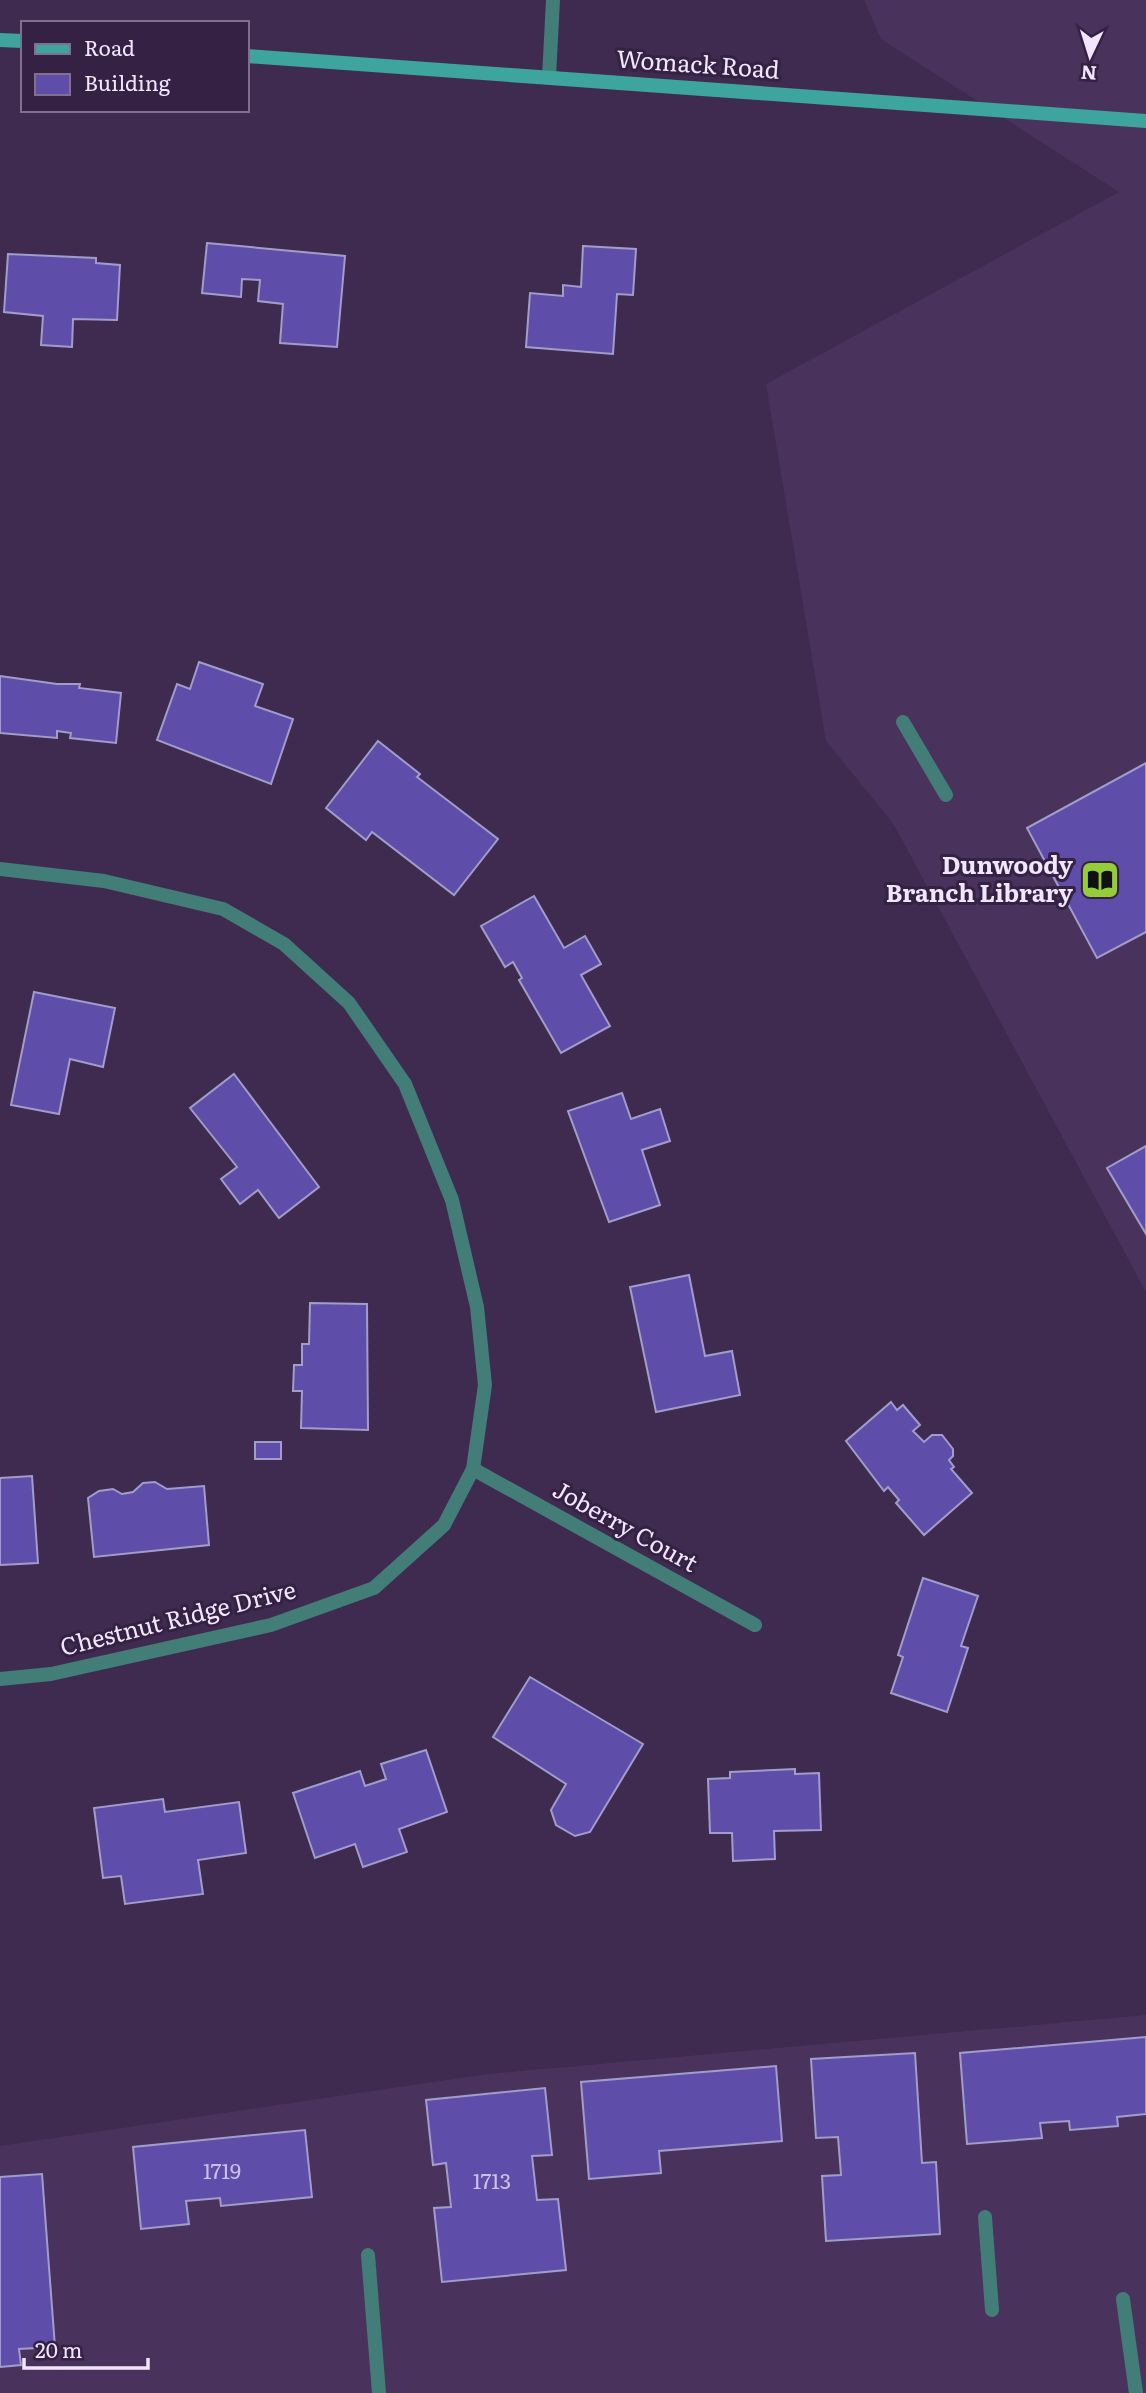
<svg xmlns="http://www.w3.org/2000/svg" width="1146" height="2393" viewBox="0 0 1146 2393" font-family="Literata,serif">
  <rect width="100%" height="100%" fill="#3f2b4f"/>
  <g fill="#49335d">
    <path d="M864,0H1146V1292L893,823L826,741L766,384L1119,192L881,39Z"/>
    <path d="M1146,2015V2393H0V2146L488,2074Z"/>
  </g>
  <g fill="#5e4ea9" stroke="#a09dcb" stroke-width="2">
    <path d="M207,243L345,256L337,347L280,343L283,304L258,301L260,280L242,279L241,297L202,293Z"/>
    <path d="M583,246L636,249L633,295L617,294L613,354L526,347L530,293L563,296V285L581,287Z"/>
    <path d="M8,254L96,258V263L120,265L117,320L73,319L72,347L41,345L43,316L4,312Z"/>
    <path d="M199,662L263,684L255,706L293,719L271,784L157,740L177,684L190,689Z"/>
    <path d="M0,676L57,684H80L79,688L121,693L116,743L70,738L71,733L57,731V738L0,733Z"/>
    <path d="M378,741L420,774L417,777L498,839L454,895L372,832L366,840L326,808Z"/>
    <path d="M1146,763V932L1097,958L1027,828Z"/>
    <path d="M534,896L564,948L585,936L601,964L581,975L610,1026L561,1053L519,980L522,978L513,962L505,967L481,926Z"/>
    <path d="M34,992L115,1008L103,1067L70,1059L59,1114L11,1105Z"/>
    <path d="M234,1074L319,1187L279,1218L258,1190L240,1204L221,1179L237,1167L190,1108Z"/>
    <path d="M622,1093L631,1119L660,1109L670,1141L642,1150L660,1205L609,1222L568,1111Z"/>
    <path d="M1146,1146V1234L1107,1168Z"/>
    <path d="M689,1275L705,1356L732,1351L740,1395L656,1412L630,1287Z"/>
    <path d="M310,1303L367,1304L368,1430L301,1428L302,1391H293L294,1365H302V1344H309Z"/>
    <path d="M891,1402L897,1410L903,1405L920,1425L913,1431L924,1442L932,1435H942L953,1449V1456L949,1460L954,1467L951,1469L972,1493L924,1535L896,1503L899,1500L888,1487L884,1491L846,1441Z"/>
    <rect x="255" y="1442" width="26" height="17"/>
    <path d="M32,1476L38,1563L0,1565V1478Z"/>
    <path d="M155,1482L167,1489L204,1486L209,1545L94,1557L88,1498L99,1491L113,1489L122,1494L133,1492L143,1483Z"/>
    <path d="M923,1578L978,1596L961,1646L968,1648L947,1712L891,1693L903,1657L898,1655Z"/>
    <path d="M530,1677L643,1744L590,1832L575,1836L556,1825L551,1810L566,1784L493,1737Z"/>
    <path d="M426,1750L447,1812L399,1829L407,1852L363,1867L355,1844L315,1858L293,1793L360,1771L365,1786L386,1779L381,1764Z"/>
    <path d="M795,1769V1774L819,1773L821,1830L774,1831L775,1859L733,1861L732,1833H710L708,1779L730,1778V1772Z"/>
    <path d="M163,1799L165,1812L239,1802L246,1853L198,1860L203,1894L125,1904L121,1876L103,1878L94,1808Z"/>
    <path d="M1146,2037V2114L1117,2117L1118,2126L1070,2130L1069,2121L1040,2123L1042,2138L967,2144L960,2053Z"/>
    <path d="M915,2053L922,2163L936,2162L940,2234L826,2241L822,2176L841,2175L838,2137L816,2138L811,2059Z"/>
    <path d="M776,2066L782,2141L659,2151L661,2173L589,2179L581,2082Z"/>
    <path d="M545,2088L552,2155L532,2156L537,2200L558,2199L566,2270L442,2282L434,2208L451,2207L446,2163L433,2165L426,2100Z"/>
    <path d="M305,2130L312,2197L221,2206L220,2198L186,2201L189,2224L141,2229L133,2147Z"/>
    <path d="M42,2174L55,2347L19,2349L21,2365L0,2367V2177Z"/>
  </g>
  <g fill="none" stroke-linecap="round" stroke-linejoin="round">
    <g stroke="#427d78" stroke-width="14">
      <path d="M903,722L946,795"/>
      <path d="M985,2217L992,2310"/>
      <path d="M368,2255L379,2393"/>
      <path d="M1123,2299L1136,2393"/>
    </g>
    <g stroke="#427d78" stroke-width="14">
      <path d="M549,77L553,0"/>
      <path d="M0,869L104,881L223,909L284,944L349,1003L405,1084L452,1200L477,1307L485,1385L473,1469L444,1525L374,1588L271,1625L51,1674L0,1679"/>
      <path d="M473,1469L755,1625"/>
    </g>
    <g stroke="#3da59d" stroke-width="14">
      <path d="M0,40L23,41"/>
      <path d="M247,56L1146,121"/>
    </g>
  </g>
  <defs>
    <g id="library-square" transform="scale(2.0125)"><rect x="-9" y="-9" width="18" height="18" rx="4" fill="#95cc3a" stroke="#342144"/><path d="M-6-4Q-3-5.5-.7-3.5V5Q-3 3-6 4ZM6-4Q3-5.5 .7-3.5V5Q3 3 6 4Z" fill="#111"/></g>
  </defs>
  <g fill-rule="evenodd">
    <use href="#library-square" x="1100" y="880"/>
  </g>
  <g text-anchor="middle" stroke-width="6" stroke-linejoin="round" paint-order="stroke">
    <g font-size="21" fill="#cdc0e9">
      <text x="222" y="2179">1719</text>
      <text x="492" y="2189">1713</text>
    </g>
    <g font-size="24" fill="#f2e6fe" stroke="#342144">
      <text transform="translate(698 65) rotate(4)" y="8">Womack Road</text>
      <text transform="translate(625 1527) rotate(29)" y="8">Joberry Court</text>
      <text transform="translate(178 1619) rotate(-14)" y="8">Chestnut Ridge Drive</text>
    </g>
    <g font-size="24" font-weight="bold" fill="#f2e6fe" stroke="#342144" text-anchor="end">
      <text x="1073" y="874">Dunwoody<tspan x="1073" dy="28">Branch Library</tspan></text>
    </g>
  </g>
  <rect x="21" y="21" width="228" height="91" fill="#342144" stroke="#80708e" stroke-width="2"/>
  <rect x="35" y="44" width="35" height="10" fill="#3da59d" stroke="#80708e" stroke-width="2"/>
  <text x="84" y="56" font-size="21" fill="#f2e6fe">Road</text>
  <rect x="35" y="74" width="35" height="21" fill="#5e4ea9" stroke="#80708e" stroke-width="2"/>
  <text x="84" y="91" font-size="21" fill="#f2e6fe">Building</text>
  <g transform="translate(1090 56) rotate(184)" stroke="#342144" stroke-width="5" paint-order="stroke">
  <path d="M0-5L12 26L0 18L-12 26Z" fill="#f2e6fe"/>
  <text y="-10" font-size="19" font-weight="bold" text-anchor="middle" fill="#f2e6fe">N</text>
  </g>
  <path d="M24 2358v10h124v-10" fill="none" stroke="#f2e6fe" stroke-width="3.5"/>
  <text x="35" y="2358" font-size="21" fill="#f2e6fe" stroke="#342144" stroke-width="5" paint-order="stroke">20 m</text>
</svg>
